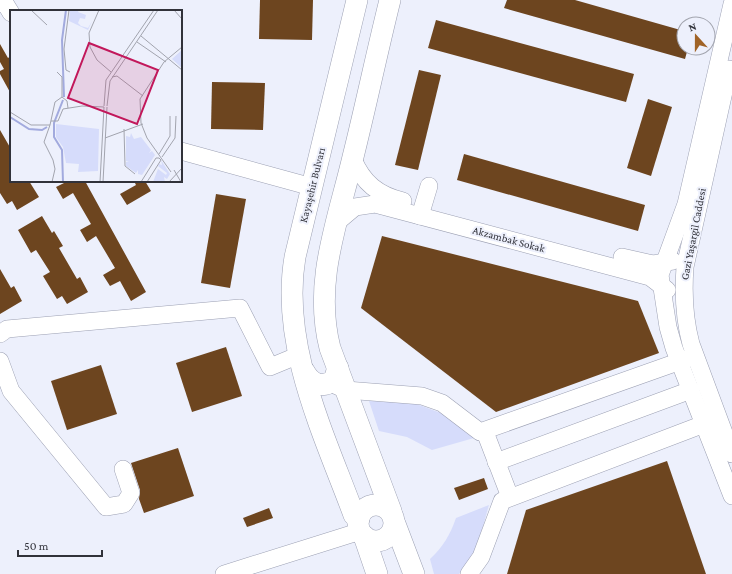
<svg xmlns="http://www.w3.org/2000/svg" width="732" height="574" viewBox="0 0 732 574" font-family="'Crimson Pro',serif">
  <rect width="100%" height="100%" fill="#edf0fc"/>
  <g fill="#d6dcfb">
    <path d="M369,401L414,403L446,415L474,438L432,450L407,437L379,431Z"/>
    <path d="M489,505C482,528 477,558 459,574H434L430,559C443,547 450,535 456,518Z"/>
  </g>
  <g fill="#6d451f">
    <path d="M260,0H313L312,40L259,39Z"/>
    <path d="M507,0H575L684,31V48H688L685,59L504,8Z"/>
    <path d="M436,20L634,74L626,102L428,48Z"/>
    <path d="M0,44L8,58L11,56V94L0,74V71L4,69L0,62Z"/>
    <path d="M419,70L441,75L418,170L395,165Z"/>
    <path d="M212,82L265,83L263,130L211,129Z"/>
    <path d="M648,99L672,107L651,176L627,168Z"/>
    <path d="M0,130L11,149V181H29L39,197L17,210L12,201L7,204L0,193Z"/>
    <path d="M464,154L645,205L638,231L457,180Z"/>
    <path d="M68,181H85L146,292L131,301L120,281L110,286L103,275L115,268L96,236L87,242L80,230L91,224L73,193L63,199L56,187Z"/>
    <path d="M134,181H145L151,191L127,205L120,194L136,185Z"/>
    <path d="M216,194L246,199L230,288L201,283Z"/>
    <path d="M42,216L52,233L54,231L63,246L59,248L77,279L80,277L88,292L67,304L62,296L57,299L43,276L50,272L36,250L31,253L18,230Z"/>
    <path d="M382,236L638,301L659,353L496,412L361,308Z"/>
    <path d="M0,269L11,288L14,286L22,301L0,314Z"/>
    <path d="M226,347L242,396L192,412L176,363Z"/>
    <path d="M101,365L117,414L67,430L51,381Z"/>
    <path d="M178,448L194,496L144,513L139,499L140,490L131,463Z"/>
    <path d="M667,461L706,574H507L526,510Z"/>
    <path d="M484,478L488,489L459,500L454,488Z"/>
    <path d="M269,508L273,518L247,527L243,518Z"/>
  </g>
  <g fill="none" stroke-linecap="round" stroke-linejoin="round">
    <g stroke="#9ca0b3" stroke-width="18">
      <g id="minor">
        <path d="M3,0L11,13"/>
        <path d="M732,4L686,204L660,275L668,327L674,348L732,496"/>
        <path d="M729,69L685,267C683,294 684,318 691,344L732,454"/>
        <path d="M181,151L312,187"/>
        <path d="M353,159C363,183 378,195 403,201"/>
        <path d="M420,216L429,186"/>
        <path d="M336,223L355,207L375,204L635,273L650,277L667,290"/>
        <path d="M622,257L653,264L673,261"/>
        <path d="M0,334L7,329L240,308L270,367L299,355"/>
        <path d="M0,361L11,391L106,507L124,504L131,493L123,469"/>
        <path d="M335,385L346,390L422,396L442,403L480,432L689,358"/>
        <path d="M485,432L510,497"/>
        <path d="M496,462L691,390"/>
        <path d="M224,574L361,531"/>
        <path d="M469,574L481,557L502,501L704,424"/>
      </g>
    </g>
    <g stroke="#9ca0b3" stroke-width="22">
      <g id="major">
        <path d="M357,0L295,257C280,345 324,434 354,515L359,519"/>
        <path d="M390,0C377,52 366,105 353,157C338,221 313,282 330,348L391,511"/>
        <path d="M304,371C311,384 322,389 334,380L338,368"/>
        <circle cx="376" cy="523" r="18"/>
        <path d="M395,524L414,574"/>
        <path d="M364,536L377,574"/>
      </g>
    </g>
    <use href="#minor" stroke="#fff" stroke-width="17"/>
    <use href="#major" stroke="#fff" stroke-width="21"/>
  </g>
  <g text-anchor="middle" stroke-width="4" stroke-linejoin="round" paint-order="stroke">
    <g font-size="11" fill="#31323a" stroke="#edf0fc">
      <text transform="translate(312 185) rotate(-76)" y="4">Kayaşehir Bulvarı</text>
      <text transform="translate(693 234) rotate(-79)" y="4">Gazi Yaşargil Caddesi</text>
      <text transform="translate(509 239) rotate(15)" y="4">Akzambak Sokak</text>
    </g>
  </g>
  <g transform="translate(10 10)">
    <rect width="172" height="172" fill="#edf0fc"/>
    <path d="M60,0H69L68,2L76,5L75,9L70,8L68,13L71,16L78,18L82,11L78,20L59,11ZM172,40V58L162,49ZM46,114L89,119L88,161L68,162L69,154L56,153L53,137L46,127ZM121,123L124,129L131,127L141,140L139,143L142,141L145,145L132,165L128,164V160L126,163L116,156V152L119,151H116V137H119H116V126L120,127ZM151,150L160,164L157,169L154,167L155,172H143L148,159L156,165L157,163L148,156L149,154L152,155Z" fill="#d6dcfb"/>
    <path fill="none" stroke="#a2aade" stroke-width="2" d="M54,87L52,30L56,0M53,90L44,113V127L52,140L53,172M0,107L19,119L32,120L37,117"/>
    <path fill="none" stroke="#a2a4ae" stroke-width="1" d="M21,0L37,15M59,0L54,39L56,60L60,62M89,0L79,23L80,37L87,50L101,62M164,0L172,9M131,26L172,60M127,32L156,52M102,67L107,66L133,86M52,87L57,91L58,98M94,96L96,70L144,0M97,96L100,71L148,0M0,102L21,115H40L45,92L52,87V67L47,62M41,111H48L53,99L72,96L94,97M40,115L34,132L43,150L45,159L42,172M114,119L115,156L125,164M95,128L133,114M149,144L160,126V106M152,147L165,128L166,106M164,160L171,172M161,162L137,128L131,113L130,89L154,52L172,37M90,172L94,97M93,172L97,97M131,172L146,148H149L151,150L137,172M159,172L172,158"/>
    <path fill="#c2185b" fill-opacity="0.15" stroke="#c2185b" stroke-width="2" d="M79,33L148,60L127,114L58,88Z"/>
    <rect width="172" height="172" fill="none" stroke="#31323a" stroke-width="2"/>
  </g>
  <g transform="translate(696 36) rotate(339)"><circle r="19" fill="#edf0fc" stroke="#a2a4ae"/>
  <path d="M0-3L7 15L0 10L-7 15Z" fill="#a06327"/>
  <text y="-6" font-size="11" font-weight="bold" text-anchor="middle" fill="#31323a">N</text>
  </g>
  <path d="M18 550v6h84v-6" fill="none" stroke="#31323a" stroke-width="2"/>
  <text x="24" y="550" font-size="12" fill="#31323a" stroke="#edf0fc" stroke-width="3" paint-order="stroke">50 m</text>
</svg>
